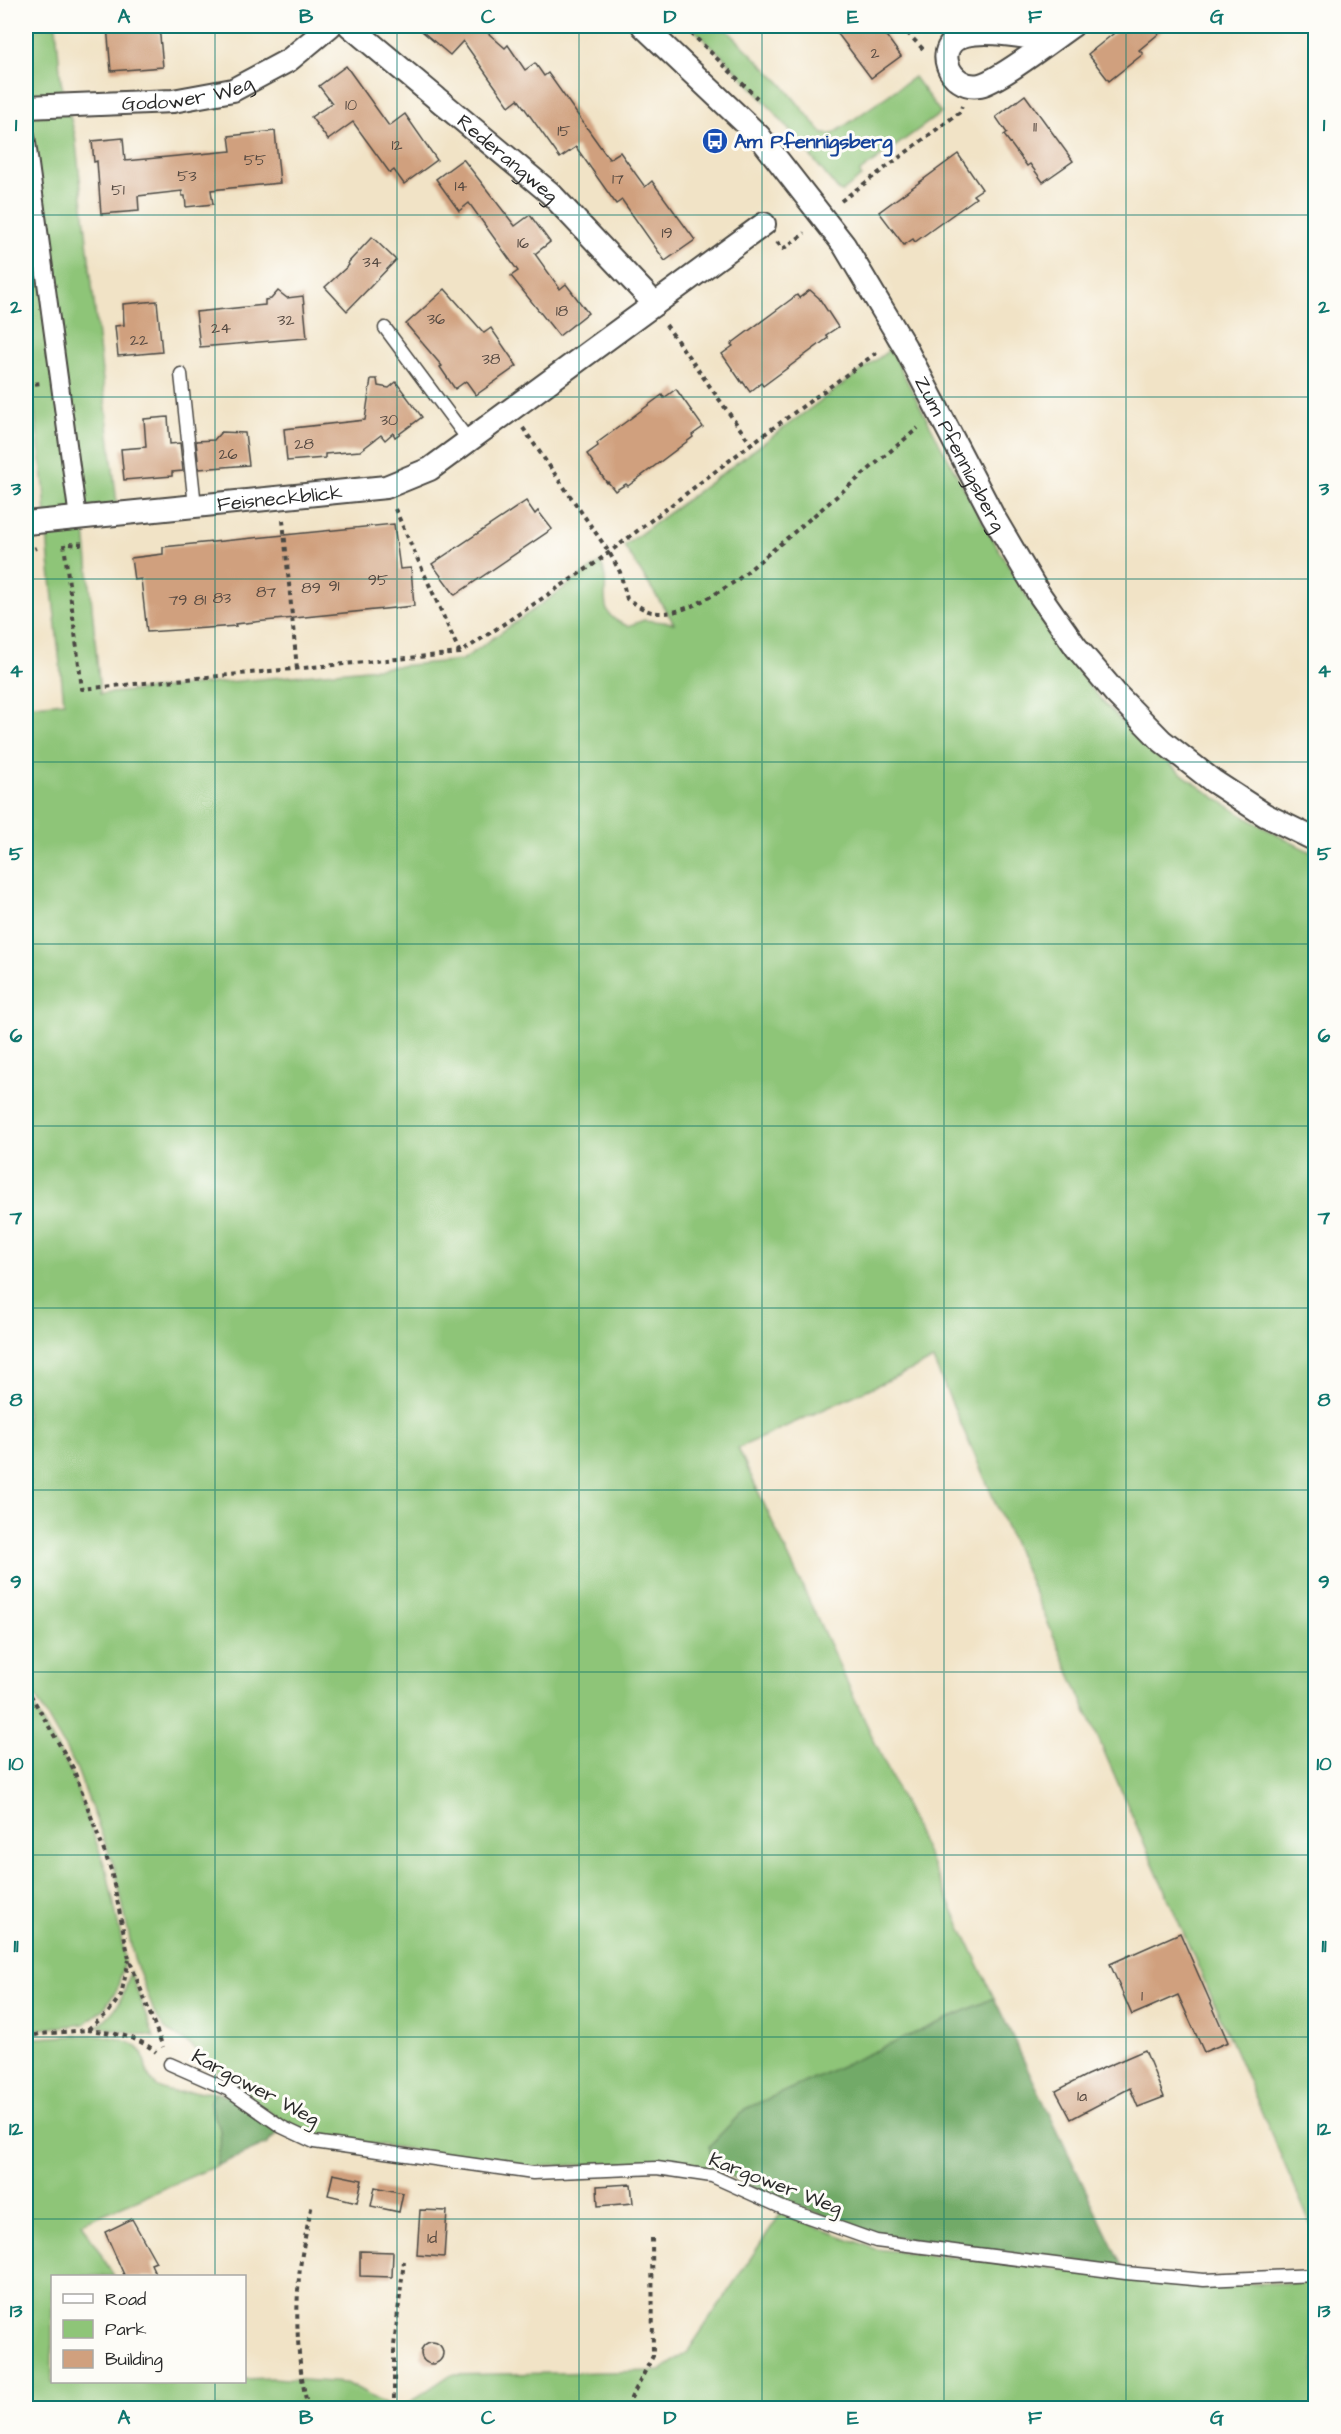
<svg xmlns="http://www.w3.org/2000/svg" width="1341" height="2434" viewBox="0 0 1341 2434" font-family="'Architects Daughter',sans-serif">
  <rect width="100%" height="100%" fill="#fdfcf7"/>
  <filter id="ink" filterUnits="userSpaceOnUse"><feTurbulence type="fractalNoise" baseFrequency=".0167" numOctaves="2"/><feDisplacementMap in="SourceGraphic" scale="12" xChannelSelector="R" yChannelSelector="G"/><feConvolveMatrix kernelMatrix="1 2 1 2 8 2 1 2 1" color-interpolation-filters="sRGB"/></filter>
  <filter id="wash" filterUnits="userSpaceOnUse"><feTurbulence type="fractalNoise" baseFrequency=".008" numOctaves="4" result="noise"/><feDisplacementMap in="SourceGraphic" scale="24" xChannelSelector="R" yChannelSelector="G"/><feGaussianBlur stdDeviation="1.35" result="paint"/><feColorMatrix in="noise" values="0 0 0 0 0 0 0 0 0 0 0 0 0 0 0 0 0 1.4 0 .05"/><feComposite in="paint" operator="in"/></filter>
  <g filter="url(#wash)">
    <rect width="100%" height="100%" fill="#f1e3c6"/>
    <g fill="#8ec578" stroke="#5c7852" stroke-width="1.5">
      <path d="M26,26H56L61,82L75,135L117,504L83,508L100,694L462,660L601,562C614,591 590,613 628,626L644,620L674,623L624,546L888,351L885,344L891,350C922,411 954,471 988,531C1023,591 1058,652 1105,704C1164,768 1237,817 1315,854V2234L933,1360L738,1448L994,1998L745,2109L710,2146L714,2169L654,2162L532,2167L313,2135L285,2123L231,2084L188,2043L166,2030L156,2017L134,1959L115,1869L76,1767L26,1680V706L64,702L49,560L44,486L32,393L26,363Z"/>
      <path d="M690,26H723L782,84L823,134H833L914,77L941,113L860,172L861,177L842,192L839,191C792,133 746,75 690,26Z"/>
      <path d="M26,1694L70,1770L107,1872L123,1947L124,1962L117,1990L105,2007L85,2024L39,2029L26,2033Z"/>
      <path d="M130,1972L154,2037L98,2026C118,2009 124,1998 130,1972Z"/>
      <path d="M86,2035C102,2036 122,2037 136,2046C151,2056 138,2080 165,2090C182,2096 199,2089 216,2092C202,2103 219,2118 220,2132C222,2144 219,2154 216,2166L82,2223L114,2276H52V2382H244L245,2379L272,2378L346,2383L390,2407H402L450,2375L660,2371L688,2351L781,2213L875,2249L1205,2285L1315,2282V2408H26V2041L38,2038Z"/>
    </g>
    <g fill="#72aa68" stroke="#4e6a4a" stroke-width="1.5">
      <path d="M994,1998L1123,2268L878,2235L787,2202L714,2169L709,2146L745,2109Z"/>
      <path d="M216,2092L227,2096L278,2132L267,2144L216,2166C219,2154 222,2144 220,2131C219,2118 201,2103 216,2092Z"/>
    </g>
    <g id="blocks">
      <g fill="#d0a07e">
        <path d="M107,26H159L163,67L111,71Z"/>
        <path d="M416,26H480L505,48L508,45L525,70L535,63L544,76L548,73L609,159L620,152L645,187L652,181L695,240L665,261L622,200L616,204L576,147L560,158L518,99L509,106L463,41L450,55Z"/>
        <path d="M832,26H879L901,56L871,78Z"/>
        <path d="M1123,26H1168L1139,50L1143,54L1109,81L1088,54Z"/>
        <path d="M346,66L389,126L405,114L437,160L404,184L394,170L390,173L353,122L328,140L311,117L332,103L319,86Z"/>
        <path d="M1025,95L1073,161L1043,182L1030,164L1027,166L1004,135L1007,133L996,117Z"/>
        <path d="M275,131L280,183L211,190L213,204L186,207L185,196H182V191L138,196L139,211L101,214L97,161L94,162L92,141L123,138L125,161L231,151L229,136Z"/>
        <path d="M958,154L982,189L973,195L976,198L937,226L915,242L913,239L904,245L879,212Z"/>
        <path d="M463,159L515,226L530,215L550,242L535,254L560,289L566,284L588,313L559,336L511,276L518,271L469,203L459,211L436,179Z"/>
        <path d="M372,237L396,260L347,311L325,287L349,265L348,263Z"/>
        <path d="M445,289L484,333L491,328L517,366L476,395L466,381L455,389L440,367L442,366L406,324Z"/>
        <path d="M810,290L819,298L838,327L826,335L828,338L763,386L761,383L750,392L743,382L742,383L722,354L733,346L731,344L797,295L799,298Z"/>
        <path d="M278,291L287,298L303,296L307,338L200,347L196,312L265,305V300L271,299Z"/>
        <path d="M157,301L162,352L118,356L115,326L124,325L123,304Z"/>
        <path d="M371,379H377L378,386L389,388L396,382L422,417L395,437L393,433L385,440L381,435L360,451L325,454V458L287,461L284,429L365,420Z"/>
        <path d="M676,389L703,427L692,435L693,437L628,486L626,484L615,491L608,482L607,483L587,454L598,446L597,443L627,421L662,395L664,398Z"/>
        <path d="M168,417L170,444L180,443L183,471L172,472V476L124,480L121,449L146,447L144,419Z"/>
        <path d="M221,432L245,433L249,465L199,469L196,441L214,440Z"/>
        <path d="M526,501L535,514L538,511L552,529L455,595L432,564Z"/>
        <path d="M394,524L400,569L411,568L414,606L235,624L236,626L147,632L141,579L134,580L131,558L163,554V547Z"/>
        <path d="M1180,1933L1228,2042L1204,2052L1178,1995L1132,2015L1110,1964Z"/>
        <path d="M1145,2050L1164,2097L1138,2107L1130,2088L1071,2119L1056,2091L1087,2075Z"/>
        <path d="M333,2174L362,2180L357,2202L328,2195Z"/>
        <path d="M631,2184L633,2203L598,2206L597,2186Z"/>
        <path d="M375,2187L403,2193L399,2212L371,2206Z"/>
        <path d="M420,2210L447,2211L444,2257L417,2255Z"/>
        <path d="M132,2219L156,2262L151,2264L157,2277H125L105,2232Z"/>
        <path d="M360,2251L393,2252L392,2277L360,2276Z"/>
        <circle cx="432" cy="2353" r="11"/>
      </g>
    </g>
  </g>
  <g filter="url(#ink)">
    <use href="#blocks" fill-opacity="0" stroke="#494742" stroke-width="1.5"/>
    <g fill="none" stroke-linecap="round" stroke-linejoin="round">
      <g stroke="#494742" stroke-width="15">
        <g id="service">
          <path d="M385,328L469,441"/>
          <path d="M181,374L195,506"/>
          <path d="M170,2064L229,2090L282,2127L314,2142L533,2173L657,2168L712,2176L783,2208L876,2241L1126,2273L1204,2280L1316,2275"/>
        </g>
      </g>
      <g stroke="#494742" stroke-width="20">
        <path id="pedestrian" d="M26,135L78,518"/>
      </g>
      <g stroke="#494742" stroke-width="26">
        <g id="minor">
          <path id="s1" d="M350,26L550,193L655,304"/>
          <path id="s2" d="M643,26L759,136L844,245L905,347L993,516L1039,594L1076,647L1116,694L1162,741L1213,781L1265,815L1316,840"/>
          <path d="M1052,40C1027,38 990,29 966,35C930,44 949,91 980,85C999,81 1053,39 1072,26"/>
          <path id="s3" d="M26,107L173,101L233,90L289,60L330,26"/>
          <path id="s4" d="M26,523L386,487L430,469L764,224"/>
        </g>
      </g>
      <g stroke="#494742" stroke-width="4" stroke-dasharray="4.5 4.5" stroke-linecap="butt">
        <path d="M684,26L757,98"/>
        <path d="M901,26L923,49"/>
        <path d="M841,201L960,112L962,106"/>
        <path d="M777,242L783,249L805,233"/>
        <path d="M666,325L751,444"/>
        <path d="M26,385L41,383"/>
        <path d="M523,428L609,552L620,572L627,599C635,603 644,611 652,612C681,618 713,595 736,581L918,428"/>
        <path d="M395,509L460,653"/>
        <path d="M283,520L297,669"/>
        <path d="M64,544L82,689L460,653L594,564L751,444L879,351"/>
        <path d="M70,544L80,545V539"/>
        <path d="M26,552L36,548"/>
        <path d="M26,1687L73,1768L111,1870L129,1959L163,2047"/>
        <path d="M87,2030C113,2033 136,2035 156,2052"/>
        <path d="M26,2038L39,2034L87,2030L108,2013L121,1995L129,1960"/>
        <path d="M308,2408C298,2367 295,2321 299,2278C301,2253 307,2228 312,2204"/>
        <path d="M394,2408V2346L404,2261"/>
        <path d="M631,2408V2398L653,2356L652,2237"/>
      </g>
      <use href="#service" stroke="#fff" stroke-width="12"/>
      <use href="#pedestrian" stroke="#fff" stroke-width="16"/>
      <use href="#minor" stroke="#fff" stroke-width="22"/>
    </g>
  </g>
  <path fill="none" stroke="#0f766e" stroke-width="1.5" stroke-opacity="0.55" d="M215,26V2276M397,26V2408M579,26V2408M762,26V2408M944,26V2408M1126,26V2408M26,215H1316M26,397H1316M26,579H1316M26,762H1316M26,944H1316M26,1126H1316M26,1308H1316M26,1490H1316M26,1672H1316M26,1855H1316M26,2037H1316M26,2219H1316M215,2382V2408"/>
  <defs>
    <g id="bus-disc" transform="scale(1.35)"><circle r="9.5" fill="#1a4fb4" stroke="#fdfcf7"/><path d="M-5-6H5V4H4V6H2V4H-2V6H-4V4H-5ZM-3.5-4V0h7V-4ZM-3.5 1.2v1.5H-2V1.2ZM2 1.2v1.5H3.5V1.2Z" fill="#fff"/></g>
  </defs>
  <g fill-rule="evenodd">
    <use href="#bus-disc" x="715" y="141"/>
  </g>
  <g text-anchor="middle" stroke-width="6" stroke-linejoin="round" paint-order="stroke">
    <g font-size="16" fill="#544840">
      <text x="875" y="58">2</text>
      <text x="351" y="110">10</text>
      <text x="1035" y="132">11</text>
      <text x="564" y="136">15</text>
      <text x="397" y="150">12</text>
      <text x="255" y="165">55</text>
      <text x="187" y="181">53</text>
      <text x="618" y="184">17</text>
      <text x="461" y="191">14</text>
      <text x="118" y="195">51</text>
      <text x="667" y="238">19</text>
      <text x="523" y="248">16</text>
      <text x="372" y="267">34</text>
      <text x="562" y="316">18</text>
      <text x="436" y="324">36</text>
      <text x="286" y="325">32</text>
      <text x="221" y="333">24</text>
      <text x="139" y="345">22</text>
      <text x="491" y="364">38</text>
      <text x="389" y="425">30</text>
      <text x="304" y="449">28</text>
      <text x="228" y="459">26</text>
      <text x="378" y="585">95</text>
      <text x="334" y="591">91</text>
      <text x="311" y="593">89</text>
      <text x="266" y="597">87</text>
      <text x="222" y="603">83</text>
      <text x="178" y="605">79</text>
      <text x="200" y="605">81</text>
      <text x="1142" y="2001">1</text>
      <text x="1082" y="2101">1a</text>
      <text x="432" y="2243">1d</text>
    </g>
    <g font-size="20" fill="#2b2b2b" stroke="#fdfcf7">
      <text dy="7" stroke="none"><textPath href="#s3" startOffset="162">Godower Weg</textPath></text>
      <text dy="7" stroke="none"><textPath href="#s1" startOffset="206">Rederangweg</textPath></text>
      <text dy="7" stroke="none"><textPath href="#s2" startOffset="537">Zum Pfennigsberg</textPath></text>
      <text dy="7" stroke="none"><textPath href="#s4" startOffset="255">Feisneckblick</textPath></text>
      <text transform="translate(256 2087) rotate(28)" y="7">Kargower Weg</text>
      <text transform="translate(776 2183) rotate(21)" y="7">Kargower Weg</text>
    </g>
    <g font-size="20" font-weight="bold" fill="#164399" stroke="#fdfcf7" text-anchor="start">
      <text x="734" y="148">Am Pfennigsberg</text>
    </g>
  </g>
  <rect width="1341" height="2434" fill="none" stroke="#fdfcf7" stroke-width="66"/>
  <rect x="51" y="2275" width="195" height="108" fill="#fdfcf7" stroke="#a9a8a5" stroke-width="1.5"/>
  <rect x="63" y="2294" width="30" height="9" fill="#ffffff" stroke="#a9a8a5" stroke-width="1.5"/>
  <text x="105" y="2305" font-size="18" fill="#2b2b2b">Road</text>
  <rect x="63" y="2320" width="30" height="18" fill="#8ec578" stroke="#a9a8a5" stroke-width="1.5"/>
  <text x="105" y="2335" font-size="18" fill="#2b2b2b">Park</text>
  <rect x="63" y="2350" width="30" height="18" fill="#d0a07e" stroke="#a9a8a5" stroke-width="1.5"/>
  <text x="105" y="2365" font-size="18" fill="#2b2b2b">Building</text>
  <rect x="33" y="33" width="1275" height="2368" fill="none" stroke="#0f766e" stroke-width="2"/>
  <g font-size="20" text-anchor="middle" font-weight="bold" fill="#0f766e">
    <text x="124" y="23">A</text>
    <text x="306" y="23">B</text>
    <text x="488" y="23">C</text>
    <text x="670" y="23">D</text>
    <text x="853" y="23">E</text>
    <text x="1035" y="23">F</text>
    <text x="1217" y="23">G</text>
    <text x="16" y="131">1</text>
    <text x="1324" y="131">1</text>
    <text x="16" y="313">2</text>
    <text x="1324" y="313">2</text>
    <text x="16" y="495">3</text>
    <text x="1324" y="495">3</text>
    <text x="16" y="677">4</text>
    <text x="1324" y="677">4</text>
    <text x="16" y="860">5</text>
    <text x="1324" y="860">5</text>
    <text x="16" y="1042">6</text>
    <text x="1324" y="1042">6</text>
    <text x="16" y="1224">7</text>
    <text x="1324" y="1224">7</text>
    <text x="16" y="1406">8</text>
    <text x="1324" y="1406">8</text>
    <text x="16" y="1588">9</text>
    <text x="1324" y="1588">9</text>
    <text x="16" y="1770">10</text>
    <text x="1324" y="1770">10</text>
    <text x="16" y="1952">11</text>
    <text x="1324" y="1952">11</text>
    <text x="16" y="2135">12</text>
    <text x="1324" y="2135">12</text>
    <text x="16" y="2317">13</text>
    <text x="1324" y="2317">13</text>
    <text x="124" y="2424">A</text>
    <text x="306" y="2424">B</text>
    <text x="488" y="2424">C</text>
    <text x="670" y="2424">D</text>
    <text x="853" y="2424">E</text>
    <text x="1035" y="2424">F</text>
    <text x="1217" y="2424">G</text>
  </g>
</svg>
